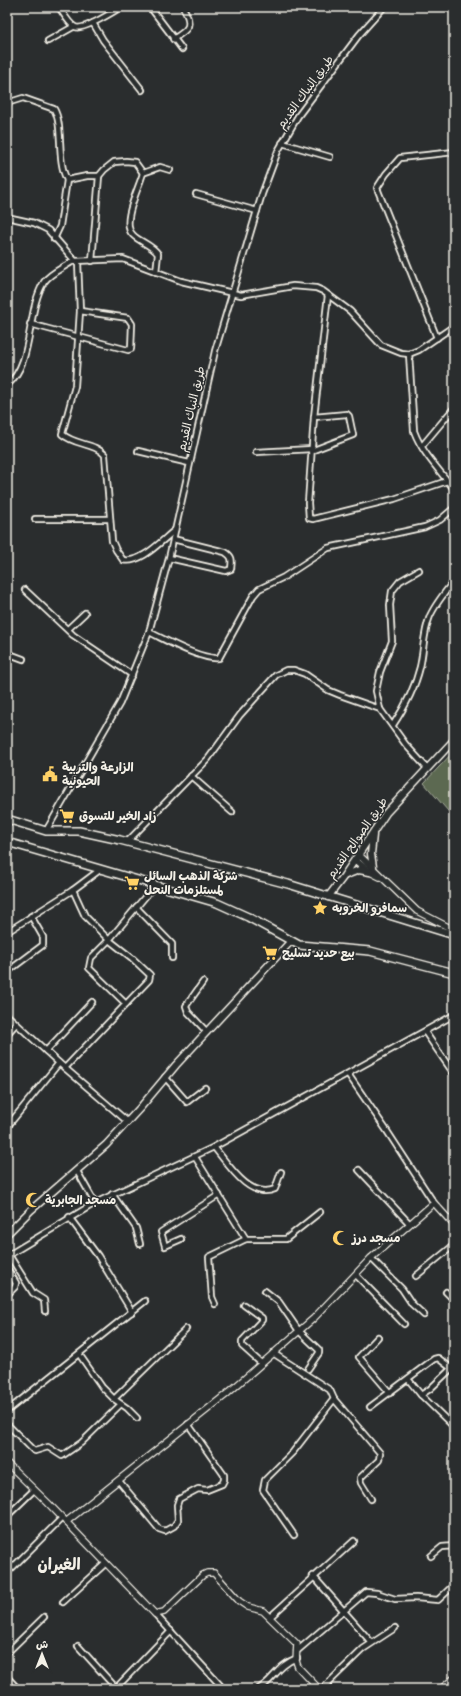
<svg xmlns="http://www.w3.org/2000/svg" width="461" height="1696" viewBox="0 0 461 1696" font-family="'Patrick Hand','Playpen Sans Arabic',sans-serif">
  <rect width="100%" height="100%" fill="#2a2d2e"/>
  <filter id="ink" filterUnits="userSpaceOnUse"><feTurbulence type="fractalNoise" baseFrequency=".025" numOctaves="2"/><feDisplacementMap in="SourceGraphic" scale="8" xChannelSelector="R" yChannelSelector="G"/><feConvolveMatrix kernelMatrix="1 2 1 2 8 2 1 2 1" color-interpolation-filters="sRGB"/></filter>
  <g filter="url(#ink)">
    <path fill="#5b6951" stroke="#a8ad9c" d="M454,751V818L424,783Z"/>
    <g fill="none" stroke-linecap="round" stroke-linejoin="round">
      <g stroke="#f4f1e8" stroke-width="8">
        <g id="minor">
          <path d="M59,7C63,13 69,24 75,27C83,31 113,12 121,7"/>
          <path d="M150,7L182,49"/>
          <path d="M93,23L103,40L142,90"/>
          <path d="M173,39C190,29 193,25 183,7"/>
          <path d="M48,41L73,27"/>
          <path d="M7,103L23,98L54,109C64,126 56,160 67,180"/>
          <path d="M282,143L330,157"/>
          <path d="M196,194L257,211"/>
          <path d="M7,217L34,223L48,230L75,261L123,259L181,281L241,295L293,286L316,288L323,291L350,311L381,345L401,353L409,354L419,350L454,326"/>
          <path d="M54,239L60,226L67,180L87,176H99"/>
          <path d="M92,261L99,176L104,170L114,162L126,161L135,162L143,173"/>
          <path d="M78,262L80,311L75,386L62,434C74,445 95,443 105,455L112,541L116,550L123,560C141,564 161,541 175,530"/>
          <path d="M156,272L158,254C152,245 140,242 133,235C120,224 139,188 143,173L160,167L170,170"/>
          <path d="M328,295L314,417L308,503L309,518L313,519L394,499L447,481"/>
          <path d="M30,324L128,350L131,349L132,324L128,318L80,311"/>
          <path d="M437,338L377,188L386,174L400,158L454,152"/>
          <path d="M409,354L414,431C422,453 440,471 454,489"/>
          <path d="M7,385C34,364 26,311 44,282C50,273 65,267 73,261"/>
          <path d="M422,446L454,408"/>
          <path d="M138,451L189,463"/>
          <path d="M311,451L353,435L349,416L347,414L314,417"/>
          <path d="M256,452L312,449"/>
          <path d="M35,519H110"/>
          <path d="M169,558L226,571L231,569C232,560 233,557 225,552L173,539"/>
          <path d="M419,570L400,581L392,591L390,605L392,641L380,672L376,691L380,709L406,745L427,768"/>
          <path d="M25,590L73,635L132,675"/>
          <path d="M68,629L85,613"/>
          <path d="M149,632C166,640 201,660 219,658L253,596L259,589L284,577L328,548L425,527L440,520L454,508"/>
          <path d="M7,653L23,659"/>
          <path d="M393,725C405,707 415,688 420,667C424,650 423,633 430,616C436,603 445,592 454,581"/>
          <path d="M191,776L232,812"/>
          <path d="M46,831L120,703L149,632L169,558L215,351L262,194L278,151L298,116L359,35L384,7"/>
          <path d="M127,842L208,759L240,715L276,675L286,670H294L305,674L328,690L340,695L380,709"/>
          <path d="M73,890L85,916L109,940L91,958L89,968L126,1004L149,980L150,975L132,958L109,940L155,885"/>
          <path d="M136,907L172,944V958"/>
          <path d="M7,932L73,890L101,869"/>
          <path d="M7,972L43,945V937L31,916"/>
          <path d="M203,982L186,1006L188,1012L207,1032"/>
          <path d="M7,1015L59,1063L128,1122"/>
          <path d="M425,1032L454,1074"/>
          <path d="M7,1034L16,1024"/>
          <path d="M46,1051L92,1002"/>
          <path d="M65,1068L126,1004"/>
          <path d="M348,1074L387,1131L434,1203"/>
          <path d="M165,1077L187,1102L205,1088"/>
          <path d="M7,1127L59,1063"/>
          <path d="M214,1147C228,1164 249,1200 275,1189L281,1172"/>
          <path d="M195,1157L246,1239"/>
          <path d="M359,1170L409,1223"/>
          <path d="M77,1171L95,1203"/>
          <path d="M112,1194L136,1228L140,1244"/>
          <path d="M69,1217L98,1256L132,1312"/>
          <path d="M181,1239L165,1246L161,1232L219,1195"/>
          <path d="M9,1255L33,1293L44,1300L45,1311"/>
          <path d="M7,1256L95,1203L214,1147L454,1015"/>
          <path d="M371,1258L402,1289L412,1304L424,1315"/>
          <path d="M7,1268L16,1283L15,1287L7,1295"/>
          <path d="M356,1275L404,1324"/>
          <path d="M416,1276L454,1245"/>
          <path d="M265,1291L279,1302L299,1331L319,1350V1353L308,1369"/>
          <path d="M446,1292L454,1300"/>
          <path d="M215,1304L212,1297L209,1257L246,1239H286L320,1212"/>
          <path d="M244,1305L262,1318V1320L242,1341V1346L261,1363"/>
          <path d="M378,1337L359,1357L390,1393"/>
          <path d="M273,1353L330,1390L334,1399L293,1452L265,1480L263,1490L294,1535"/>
          <path d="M79,1354L102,1387L114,1399L186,1329"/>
          <path d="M408,1379L421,1395L430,1389L454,1366"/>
          <path d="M421,1395L454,1427"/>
          <path d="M114,1399L127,1408L137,1418"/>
          <path d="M334,1399L380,1453L379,1460L360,1478L361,1483L371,1499"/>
          <path d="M370,1407L434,1359L438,1358L451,1368"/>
          <path d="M7,1411L145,1301"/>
          <path d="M7,1424L33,1450L35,1451L48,1447L62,1456L81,1443L120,1405"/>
          <path d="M119,1481L159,1529L165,1531L174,1526L178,1520L177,1505L179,1499L198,1489L207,1490L222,1484L224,1480V1475L188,1424"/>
          <path d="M7,1516L34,1490"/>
          <path d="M431,1556L442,1547L454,1546"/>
          <path d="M7,1573L62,1518"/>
          <path d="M313,1576L371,1642"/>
          <path d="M63,1602L106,1563"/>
          <path d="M155,1614L220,1685"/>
          <path d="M270,1617L354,1541"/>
          <path d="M78,1646L116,1688L114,1689"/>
          <path d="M297,1651L366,1592L377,1593L395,1599L416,1598L438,1600L454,1585"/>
          <path d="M7,1653L44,1617"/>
          <path d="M7,1677L18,1689"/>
          <path d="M117,1689L116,1688L171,1631"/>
          <path d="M258,1689C273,1682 277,1665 297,1658"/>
          <path d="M322,1689L363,1649L395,1628"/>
        </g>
      </g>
      <g stroke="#f4f1e8" stroke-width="8">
        <g id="tertiary">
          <path d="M358,854L417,911L454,930"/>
          <path d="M355,860L370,872L380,877"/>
          <path d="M7,1463L48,1503L155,1614L164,1612L203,1575L207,1573H214L239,1601L248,1607L263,1611L297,1644L296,1661L298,1667L319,1689"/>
          <path d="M66,1522L228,1393L314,1318L371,1258L428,1208L434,1203L454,1225"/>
          <path d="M441,1689L454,1678"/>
        </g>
      </g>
      <g stroke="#f4f1e8" stroke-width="9">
        <g id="secondary">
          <path d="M373,835L371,854L373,867"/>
          <path d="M346,875L359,870L370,872"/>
          <path d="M328,897L344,876L386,813L454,740"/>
          <path d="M7,1234L31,1210L106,1145L140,1108L176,1065L291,941"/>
        </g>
      </g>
      <g stroke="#f4f1e8" stroke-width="10">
        <g id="trunk">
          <path d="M7,819L46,831H79L120,840L288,884L454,935"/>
          <path d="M7,842L217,903L248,917L299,945L370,951L454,973"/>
        </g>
      </g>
      <use href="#minor" stroke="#2a2d2e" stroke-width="4.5"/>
      <use href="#tertiary" stroke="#2a2d2e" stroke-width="5.5"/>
      <use href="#secondary" stroke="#2a2d2e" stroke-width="6"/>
      <use href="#trunk" stroke="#2a2d2e" stroke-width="7"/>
    </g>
  </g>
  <defs>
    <g id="civic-bare" transform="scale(1.2)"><path d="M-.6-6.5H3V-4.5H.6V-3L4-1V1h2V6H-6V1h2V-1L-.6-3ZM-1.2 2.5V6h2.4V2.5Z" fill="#ffd166" stroke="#2a2d2e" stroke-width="2.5" paint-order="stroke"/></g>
    <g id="supermarket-bare" transform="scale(1.2)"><path d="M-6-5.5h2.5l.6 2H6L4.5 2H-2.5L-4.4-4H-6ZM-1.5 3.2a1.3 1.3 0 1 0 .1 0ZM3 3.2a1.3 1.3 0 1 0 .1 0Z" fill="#ffd166" stroke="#2a2d2e" stroke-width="2.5" paint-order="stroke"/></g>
    <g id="sight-bare" transform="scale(1.2)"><path d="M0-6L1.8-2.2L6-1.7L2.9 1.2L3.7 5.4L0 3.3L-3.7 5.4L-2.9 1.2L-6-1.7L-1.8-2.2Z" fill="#ffd166" stroke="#2a2d2e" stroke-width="2.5" paint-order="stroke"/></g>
    <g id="mosque-bare" transform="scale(1.2)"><path d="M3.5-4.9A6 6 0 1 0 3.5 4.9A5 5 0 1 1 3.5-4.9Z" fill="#ffd166" stroke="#2a2d2e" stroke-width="2.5" paint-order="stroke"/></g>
  </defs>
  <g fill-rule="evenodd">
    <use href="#civic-bare" x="50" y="774"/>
    <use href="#supermarket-bare" x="67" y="816"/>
    <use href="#supermarket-bare" x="132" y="883"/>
    <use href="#sight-bare" x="320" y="908"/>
    <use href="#supermarket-bare" x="270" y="953"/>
    <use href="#mosque-bare" x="33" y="1200"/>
    <use href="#mosque-bare" x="340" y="1238"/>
  </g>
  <g text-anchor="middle" stroke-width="3" stroke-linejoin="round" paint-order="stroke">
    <g font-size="12" fill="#f4f1e8" stroke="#2a2d2e">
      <text transform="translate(305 92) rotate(-54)" y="4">طريق النباك القديم</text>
      <text transform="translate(191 409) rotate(-77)" y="4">طريق النباك القديم</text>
      <text transform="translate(357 838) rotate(-55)" y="4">طريق الصوالح القديم</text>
    </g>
    <g font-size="12" font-weight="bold" fill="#f4f1e8" stroke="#2a2d2e" text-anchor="start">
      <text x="62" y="771">الزارعة والتربية<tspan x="62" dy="14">الحيونية</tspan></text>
      <text x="79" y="820">زاد الخير للتسوق</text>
      <text x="144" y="880">شركة الذهب السائل<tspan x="144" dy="14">لمستلزمات النحل</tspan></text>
      <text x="332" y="912">سمافرو الخروبه</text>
      <text x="282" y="957">بيع حديد تسليح</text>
      <text x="45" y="1204">مسجد الجابرية</text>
      <text x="352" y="1242">مسجد درز</text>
    </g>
    <g font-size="16" font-weight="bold" fill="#f4f1e8" stroke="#2a2d2e">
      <text x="59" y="1570">الغيران</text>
    </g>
  </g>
  <rect width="461" height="1696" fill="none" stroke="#2a2d2e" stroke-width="24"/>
  <rect x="12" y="12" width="437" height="1672" fill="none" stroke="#f4f1e8" stroke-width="1.5" filter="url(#ink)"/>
  <g transform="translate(42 1654)" stroke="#2a2d2e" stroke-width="3" paint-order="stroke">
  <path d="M0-3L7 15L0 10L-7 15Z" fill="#f4f1e8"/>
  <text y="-6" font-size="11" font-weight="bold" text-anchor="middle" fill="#f4f1e8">ش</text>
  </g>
</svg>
